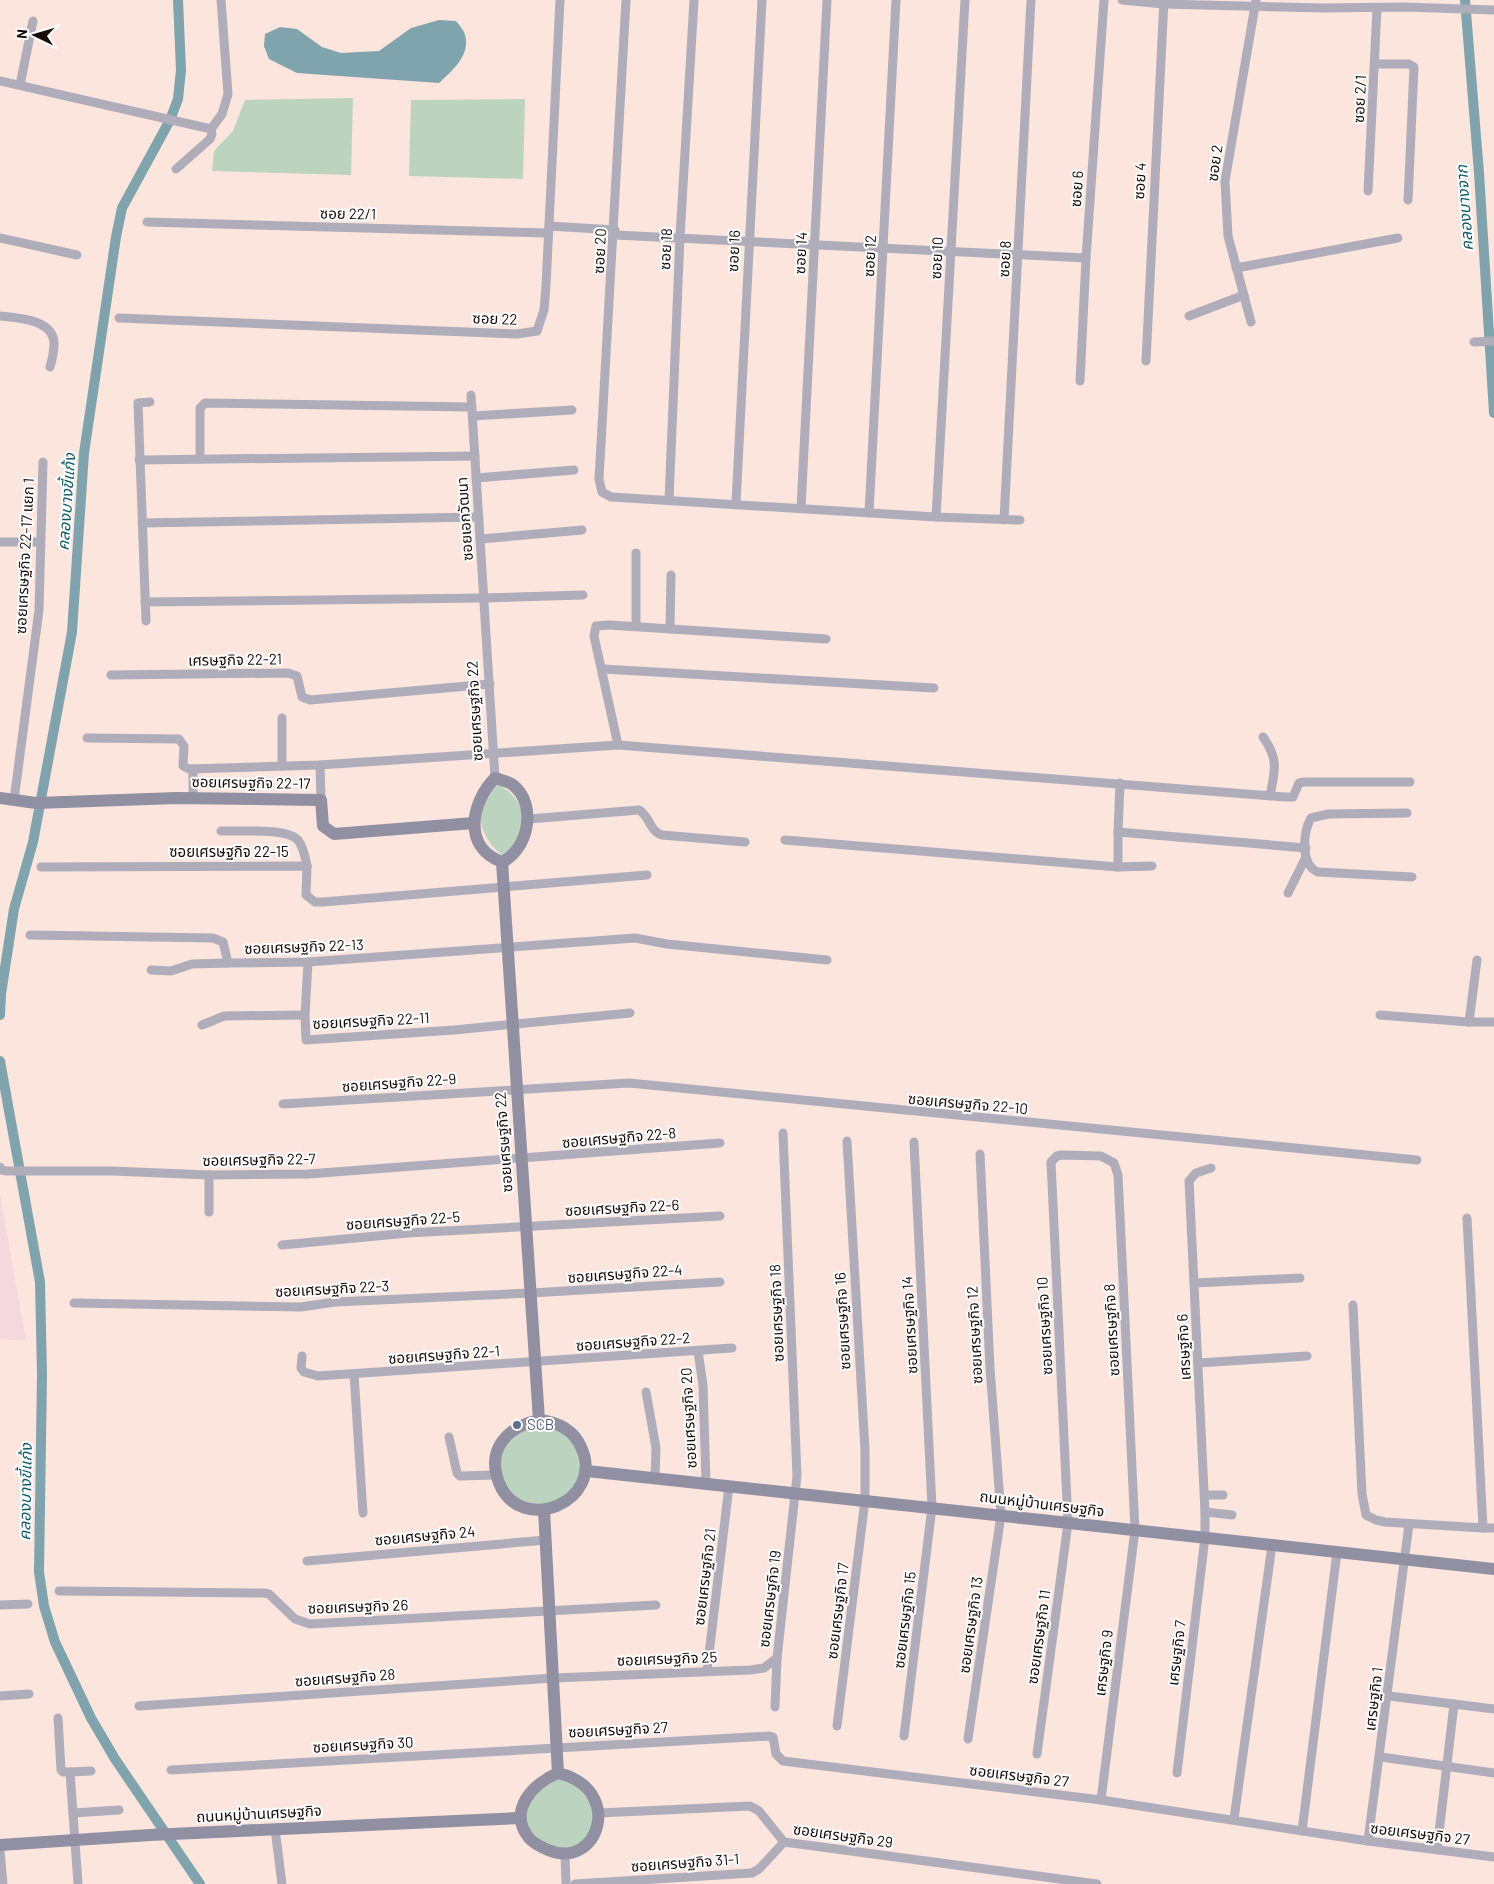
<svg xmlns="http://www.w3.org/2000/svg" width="1494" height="1884" viewBox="0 0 1494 1884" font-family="Barlow,'Noto Sans Thai',sans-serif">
  <rect width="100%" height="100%" fill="#fbe5dd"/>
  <path fill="#f3d9dd" d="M0,1195L26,1341L0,1339Z"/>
  <g fill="#bcd3c0">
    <path d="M353,98L351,175L212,171L214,151L233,131L245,100Z"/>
    <path d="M525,99L523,179L409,176L411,100Z"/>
    <path d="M498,784C530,802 531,834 503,856C486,844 471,815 486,796C489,791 494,788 498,784Z"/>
    <path d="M527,1425L555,1426L576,1445L580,1472L575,1485L567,1496L543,1506L518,1500L501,1480L500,1454L505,1440Z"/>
    <path d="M562,1779L573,1782L595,1808C594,1815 594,1825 591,1831C568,1868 514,1837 526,1806C528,1802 534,1798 537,1794C546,1785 549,1781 562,1779Z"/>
  </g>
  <path fill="#80a4ad" d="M439,20L456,21C459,25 464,30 465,35C471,55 452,71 439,83L297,73L269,59L264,46L265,34L280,27L297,29L322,47L341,53L379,51L411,28Z"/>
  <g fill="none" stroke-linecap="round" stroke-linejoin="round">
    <g stroke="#80a4ad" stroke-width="10">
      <path d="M1465,0L1479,173L1494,413"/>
      <path d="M0,1015L1,994L14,909L33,842L72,632L84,453L116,237L122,208L170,120L178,99L181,70L178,0"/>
      <path d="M0,1061L40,1282L42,1376L39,1572L44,1606L55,1642L91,1718L115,1759L200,1884"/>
    </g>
    <g stroke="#afadba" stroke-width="9">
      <path d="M626,0L599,479L602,492L611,497L936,517L1020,520"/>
      <path d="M1122,0L1163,4L1324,8L1404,7L1494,10"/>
      <path d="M1375,64H1409L1414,67L1408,200"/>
      <path d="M0,81L211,129L212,134L210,139L176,169"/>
      <path d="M20,85L33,21"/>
      <path d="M211,129L222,114L228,94L221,0"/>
      <path d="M1368,191L1377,8"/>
      <path d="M147,222L548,233"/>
      <path d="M549,226L615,230"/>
      <path d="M615,235L1086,258"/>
      <path d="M0,238L77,255"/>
      <path d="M1236,268L1398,238"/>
      <path d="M0,316C18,318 54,319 54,344C54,351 52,360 50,367"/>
      <path d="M1189,316L1244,295"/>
      <path d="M119,318L517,334L537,331L544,310L546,286L560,0"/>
      <path d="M1251,322L1228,236L1225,181L1256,0"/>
      <path d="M1474,342L1494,341"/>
      <path d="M1146,361L1164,0"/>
      <path d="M1080,381L1086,258L1104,0"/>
      <path d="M471,395L495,778"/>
      <path d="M473,416L572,410"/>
      <path d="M200,459V408L205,403L472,407"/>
      <path d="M139,460L475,456"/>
      <path d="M476,478L574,470"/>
      <path d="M669,500L680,237L694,0"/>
      <path d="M736,503L762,0"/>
      <path d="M801,508L827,0"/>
      <path d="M869,513L896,0"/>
      <path d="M936,517L965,0"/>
      <path d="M1004,520L1031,0"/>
      <path d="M142,523L479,517"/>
      <path d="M481,539L582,530"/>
      <path d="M0,542H40"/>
      <path d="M145,602L483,598L583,595"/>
      <path d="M146,621L138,403L150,402"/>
      <path d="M636,626V553"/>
      <path d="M670,629L671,575"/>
      <path d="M603,669L934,688"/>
      <path d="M111,675L288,673L297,676L302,697L310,700L490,684"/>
      <path d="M282,718V766"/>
      <path d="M1263,737C1279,759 1275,770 1270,796"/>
      <path d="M87,738L179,739L184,746L183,766L189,769L320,765L618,745L1285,797H1293L1299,783L1304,782H1410"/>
      <path d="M618,745L594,636L596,626L609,625L826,639"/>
      <path d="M320,765L321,800"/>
      <path d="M193,769V799"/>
      <path d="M1120,783L1118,832L1306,848"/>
      <path d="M14,800L39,610L43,462"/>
      <path d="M1407,813L1328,814L1311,818C1303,832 1300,865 1318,872L1412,877"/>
      <path d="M529,819L639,810C650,816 649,831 662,835L745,842"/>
      <path d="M221,831C238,832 286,827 298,840C304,848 305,857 307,866"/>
      <path d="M785,840L1118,867V832"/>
      <path d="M41,867L307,866L306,895L315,902H323L647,875"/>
      <path d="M1118,867L1152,866"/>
      <path d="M1288,893L1306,857"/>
      <path d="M30,935L213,938L223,942L228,963L308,962L635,938L667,944L827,960"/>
      <path d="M308,962L305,1015L306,1040L454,1030L630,1013"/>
      <path d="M151,970L171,971L192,964L228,963"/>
      <path d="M1380,1015L1469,1022H1494"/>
      <path d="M1469,1022L1477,960"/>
      <path d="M202,1025L224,1016L305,1015"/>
      <path d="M283,1104L629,1083L1417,1160"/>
      <path d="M0,1167L1,1170L7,1171H112L209,1175L308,1174L720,1143"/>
      <path d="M209,1175V1212"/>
      <path d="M1467,1218L1483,1528H1494"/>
      <path d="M282,1245L408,1233L720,1216"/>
      <path d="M1195,1283L1300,1278"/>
      <path d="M74,1303L301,1307L335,1302L531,1293L720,1282"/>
      <path d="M1353,1305L1362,1494L1366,1515L1376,1520L1385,1522L1483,1528"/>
      <path d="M698,1351L703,1385L706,1483"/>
      <path d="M302,1356L301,1368L304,1372L318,1376L732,1348"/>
      <path d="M1198,1363L1307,1356"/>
      <path d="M354,1374L363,1513"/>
      <path d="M646,1392L656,1448L655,1478"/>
      <path d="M449,1437L457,1473L460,1476L496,1475"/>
      <path d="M1205,1495H1223"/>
      <path d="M1205,1512L1232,1515"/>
      <path d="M307,1561L546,1540"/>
      <path d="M59,1591L264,1593L269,1594L295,1619L310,1624L656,1605"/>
      <path d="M0,1605L28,1604"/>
      <path d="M707,1671L729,1486"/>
      <path d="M0,1696L29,1694"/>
      <path d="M1389,1696L1494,1709"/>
      <path d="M139,1706L554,1678L750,1670L764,1668L777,1658"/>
      <path d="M775,1707L777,1658L797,1476L783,1133"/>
      <path d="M58,1718L61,1770L63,1772H70L78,1884"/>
      <path d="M837,1726L865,1500V1450L847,1141"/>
      <path d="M904,1736L932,1507L914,1142"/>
      <path d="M968,1739L1001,1515L990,1368L980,1154"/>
      <path d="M1037,1754L1068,1523L1051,1162L1057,1156L1062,1155L1101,1156L1114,1163L1118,1175L1135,1530L1101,1800"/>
      <path d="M1381,1757L1494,1773"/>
      <path d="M171,1770L769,1736L773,1737L776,1754L783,1761L1101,1800L1368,1841L1494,1857"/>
      <path d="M70,1772L91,1771"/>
      <path d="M1177,1773L1205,1537V1512L1189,1181L1196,1173L1211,1168"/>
      <path d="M73,1813L119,1810"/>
      <path d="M599,1813L750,1806L759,1811L784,1842L1097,1884"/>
      <path d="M1234,1819L1272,1545"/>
      <path d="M275,1829L282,1884"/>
      <path d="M1302,1831L1337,1552"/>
      <path d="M1368,1841L1409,1524"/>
      <path d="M1437,1850L1454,1704"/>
      <path d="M0,1851L3,1884"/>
      <path d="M565,1854L566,1884"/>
      <path d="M575,1884L752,1873L759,1869L784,1842"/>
    </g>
    <g stroke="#918fa2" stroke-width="12">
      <path d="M495,778C501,780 508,781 513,785C538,805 528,850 502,862C462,847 471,802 495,778Z"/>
      <path d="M0,798L36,803L177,798L321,800L323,826L334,834L474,823"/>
      <path d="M502,862L539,1420"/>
      <path d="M539,1420C558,1422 573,1429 581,1447C606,1501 521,1537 499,1483C486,1449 507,1427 539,1420Z"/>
      <path d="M587,1471L1494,1569"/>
      <path d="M544,1510L558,1773"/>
      <path d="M558,1773C625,1789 599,1871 548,1850C541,1847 534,1844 529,1838C507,1811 533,1783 558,1773Z"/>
      <path d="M0,1845L150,1835L520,1818"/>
    </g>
  </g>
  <circle fill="#5c6f8a" stroke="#fff" stroke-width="2" cx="517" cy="1425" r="5"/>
  <g text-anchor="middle" stroke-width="4" stroke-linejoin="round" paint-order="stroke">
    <g font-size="15" fill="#170c08" stroke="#fff">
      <text transform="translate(1360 99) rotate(-87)" y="5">ซอย 2/1</text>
      <text transform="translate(1215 163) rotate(-82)" y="5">ซอย 2</text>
      <text transform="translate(1140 181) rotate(-87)" y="5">ซอย 4</text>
      <text transform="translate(1077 189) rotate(-86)" y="5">ซอย 6</text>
      <text transform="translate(348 214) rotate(1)" y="5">ซอย 22/1</text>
      <text transform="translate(666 249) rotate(-87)" y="5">ซอย 18</text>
      <text transform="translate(600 251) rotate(-87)" y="5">ซอย 20</text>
      <text transform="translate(734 251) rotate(-87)" y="5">ซอย 16</text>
      <text transform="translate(801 253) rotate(-87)" y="5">ซอย 14</text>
      <text transform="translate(870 256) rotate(-87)" y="5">ซอย 12</text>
      <text transform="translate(937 258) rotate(-87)" y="5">ซอย 10</text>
      <text transform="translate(1005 259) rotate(-87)" y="5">ซอย 8</text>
      <text transform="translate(495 319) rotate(2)" y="5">ซอย 22</text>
      <text transform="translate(465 519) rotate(-94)" y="5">ซอยเอกวัฒนา</text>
      <text transform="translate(25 556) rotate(-87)" y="5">ซอยเศรษฐกิจ 22-17 แยก 1</text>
      <text transform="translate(235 660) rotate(-1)" y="5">เศรษฐกิจ 22-21</text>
      <text transform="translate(475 711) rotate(-93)" y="5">ซอยเศรษฐกิจ 22</text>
      <text transform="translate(251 783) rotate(1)" y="5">ซอยเศรษฐกิจ 22-17</text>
      <text x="229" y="857">ซอยเศรษฐกิจ 22-15</text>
      <text transform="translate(304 947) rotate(-2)" y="5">ซอยเศรษฐกิจ 22-13</text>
      <text transform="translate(371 1021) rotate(-3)" y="5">ซอยเศรษฐกิจ 22-11</text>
      <text transform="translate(399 1083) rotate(-4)" y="5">ซอยเศรษฐกิจ 22-9</text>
      <text transform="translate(968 1104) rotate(5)" y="5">ซอยเศรษฐกิจ 22-10</text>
      <text transform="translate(619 1138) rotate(-5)" y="5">ซอยเศรษฐกิจ 22-8</text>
      <text transform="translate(504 1142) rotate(-94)" y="5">ซอยเศรษฐกิจ 22</text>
      <text transform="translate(259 1160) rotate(-1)" y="5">ซอยเศรษฐกิจ 22-7</text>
      <text transform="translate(622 1208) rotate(-3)" y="5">ซอยเศรษฐกิจ 22-6</text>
      <text transform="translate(403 1221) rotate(-4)" y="5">ซอยเศรษฐกิจ 22-5</text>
      <text transform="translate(625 1274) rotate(-4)" y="5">ซอยเศรษฐกิจ 22-4</text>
      <text transform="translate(332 1289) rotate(-3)" y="5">ซอยเศรษฐกิจ 22-3</text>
      <text transform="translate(777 1313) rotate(-92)" y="5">ซอยเศรษฐกิจ 18</text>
      <text transform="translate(843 1321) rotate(-93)" y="5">ซอยเศรษฐกิจ 16</text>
      <text transform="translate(910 1325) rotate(-93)" y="5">ซอยเศรษฐกิจ 14</text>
      <text transform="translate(1045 1326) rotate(-93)" y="5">ซอยเศรษฐกิจ 10</text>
      <text transform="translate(1112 1330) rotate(-93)" y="5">ซอยเศรษฐกิจ 8</text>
      <text transform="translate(975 1335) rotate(-93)" y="5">ซอยเศรษฐกิจ 12</text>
      <text transform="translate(633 1342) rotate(-4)" y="5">ซอยเศรษฐกิจ 22-2</text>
      <text transform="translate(1184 1347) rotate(-93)" y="5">เศรษฐกิจ 6</text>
      <text transform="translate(444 1355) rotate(-4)" y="5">ซอยเศรษฐกิจ 22-1</text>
      <text transform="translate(689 1418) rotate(-93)" y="5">ซอยเศรษฐกิจ 20</text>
      <text transform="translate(1042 1504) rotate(7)" y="5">ถนนหมู่บ้านเศรษฐกิจ</text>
      <text transform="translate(425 1536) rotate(-5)" y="5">ซอยเศรษฐกิจ 24</text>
      <text transform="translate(705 1577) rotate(-83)" y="5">ซอยเศรษฐกิจ 21</text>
      <text transform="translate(770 1599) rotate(-83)" y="5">ซอยเศรษฐกิจ 19</text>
      <text transform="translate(358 1607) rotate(-2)" y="5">ซอยเศรษฐกิจ 26</text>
      <text transform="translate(838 1611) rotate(-83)" y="5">ซอยเศรษฐกิจ 17</text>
      <text transform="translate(905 1620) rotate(-83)" y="5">ซอยเศรษฐกิจ 15</text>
      <text transform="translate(971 1625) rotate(-82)" y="5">ซอยเศรษฐกิจ 13</text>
      <text transform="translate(1039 1637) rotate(-82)" y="5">ซอยเศรษฐกิจ 11</text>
      <text transform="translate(1177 1653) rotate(-83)" y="5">เศรษฐกิจ 7</text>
      <text transform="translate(667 1659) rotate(-2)" y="5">ซอยเศรษฐกิจ 25</text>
      <text transform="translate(1104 1663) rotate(-83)" y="5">เศรษฐกิจ 9</text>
      <text transform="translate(345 1678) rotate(-4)" y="5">ซอยเศรษฐกิจ 28</text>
      <text transform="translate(1374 1699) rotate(-83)" y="5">เศรษฐกิจ 1</text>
      <text transform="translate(618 1730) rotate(-3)" y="5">ซอยเศรษฐกิจ 27</text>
      <text transform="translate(363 1745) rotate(-3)" y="5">ซอยเศรษฐกิจ 30</text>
      <text transform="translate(1019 1776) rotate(7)" y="5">ซอยเศรษฐกิจ 27</text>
      <text transform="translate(259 1814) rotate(-3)" y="5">ถนนหมู่บ้านเศรษฐกิจ</text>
      <text transform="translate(1420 1834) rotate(7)" y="5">ซอยเศรษฐกิจ 27</text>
      <text transform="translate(843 1836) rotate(8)" y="5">ซอยเศรษฐกิจ 29</text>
      <text transform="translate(685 1863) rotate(-4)" y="5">ซอยเศรษฐกิจ 31-1</text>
    </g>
    <g font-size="15" fill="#4e5e75" stroke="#fff" text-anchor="start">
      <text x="527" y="1430">SCB</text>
    </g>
    <g font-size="16" font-style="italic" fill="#105c6a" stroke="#fff">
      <text transform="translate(1464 208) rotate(-94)" y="6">คลองบางจาก</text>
      <text transform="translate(66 502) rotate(-86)" y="6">คลองบางขี้แก้ง</text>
      <text transform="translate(25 1492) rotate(-89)" y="6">คลองบางขี้แก้ง</text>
    </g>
  </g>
  <g transform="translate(35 35) rotate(275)" stroke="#ffffff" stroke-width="4" paint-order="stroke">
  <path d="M0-4L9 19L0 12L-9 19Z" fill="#170c08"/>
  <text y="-8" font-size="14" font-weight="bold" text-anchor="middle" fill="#170c08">N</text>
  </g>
</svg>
